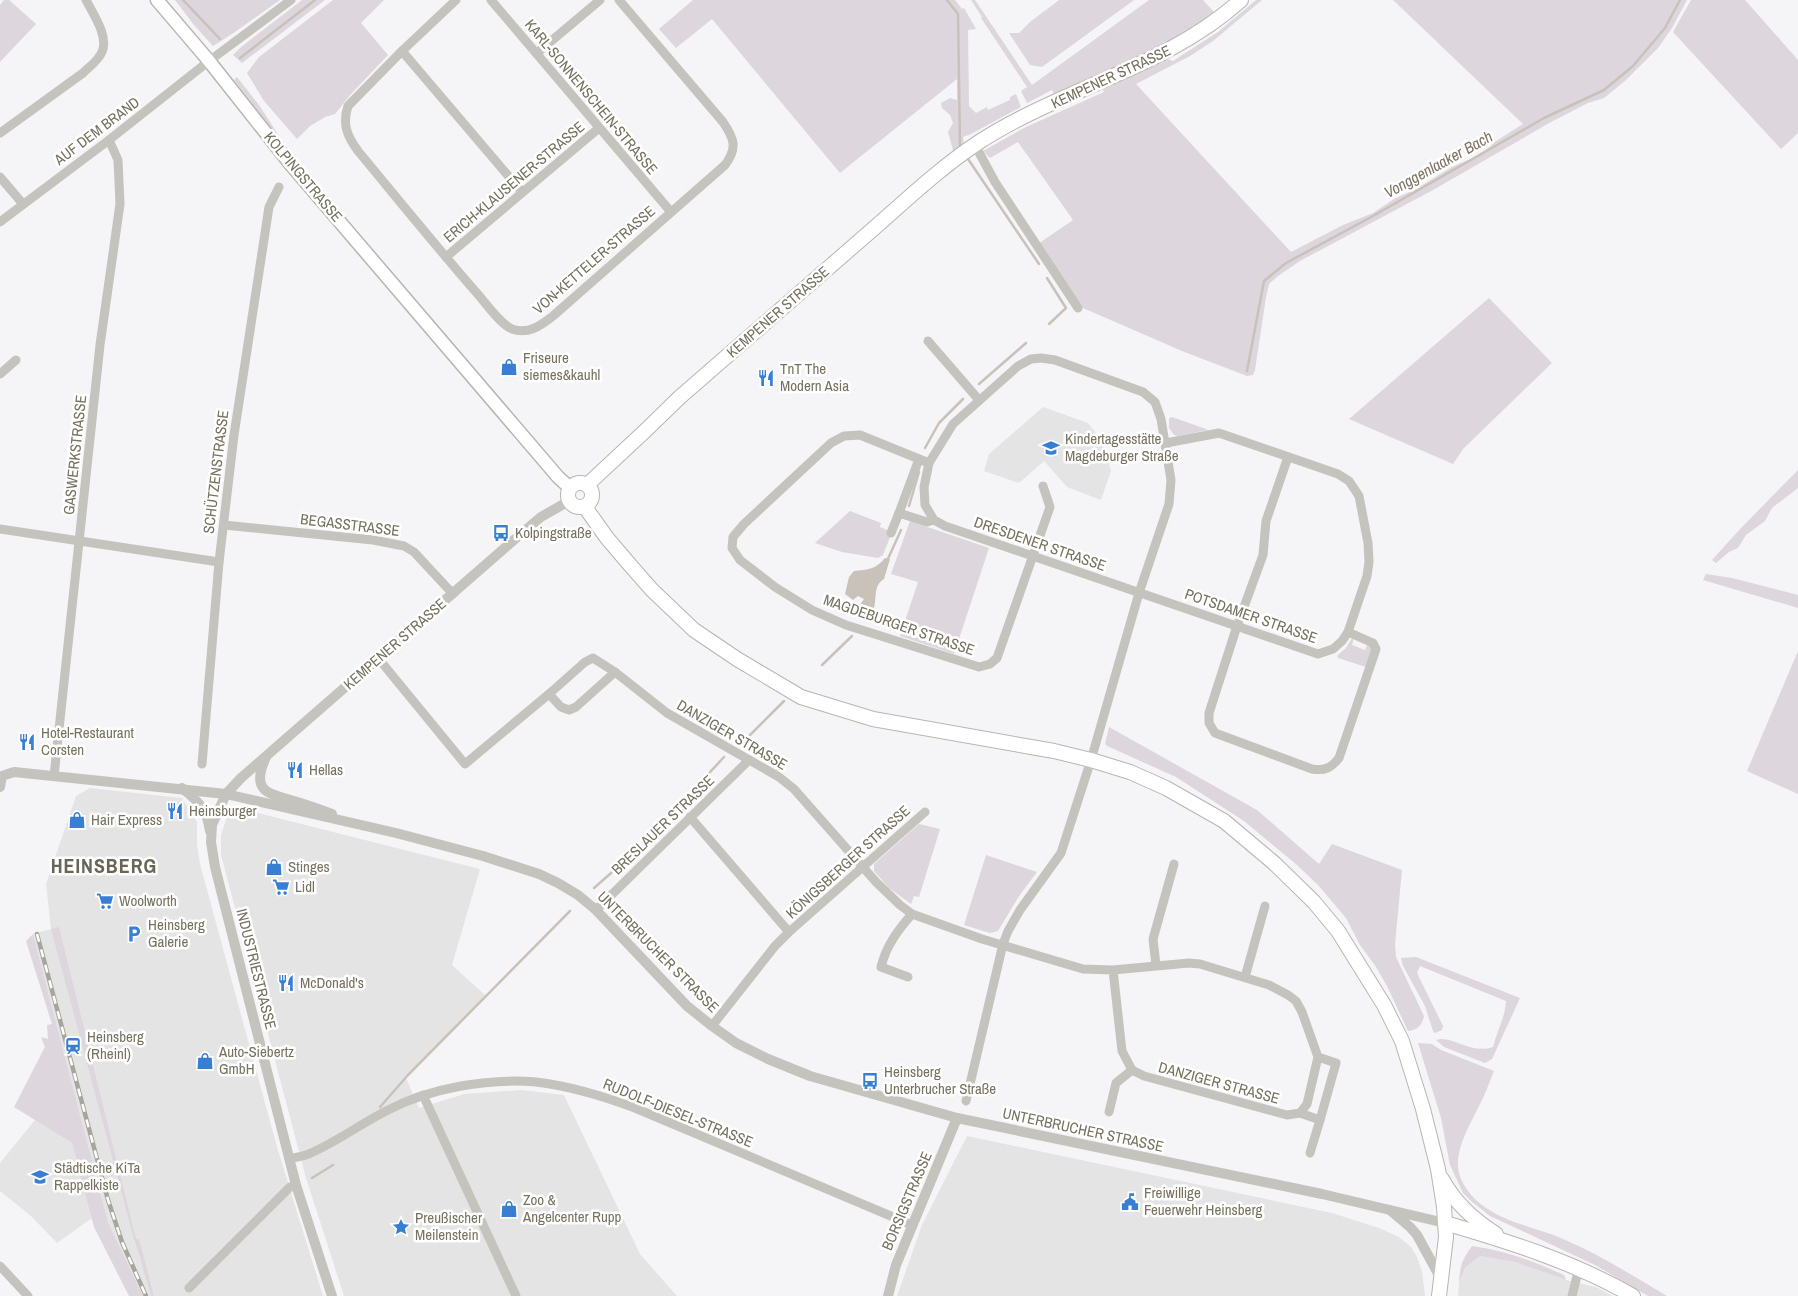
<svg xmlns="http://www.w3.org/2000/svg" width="1798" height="1296" viewBox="0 0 1798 1296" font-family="'Archivo Narrow',sans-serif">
  <rect width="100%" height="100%" fill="#f5f4f7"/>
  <g fill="#e5e4e5">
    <path d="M1043,407L1088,423L1103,442L1111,471L1101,500L1067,487L1044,461L1019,483L984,471L989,454Z"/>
    <path d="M90,788L182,798L197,822V845L200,864L277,1147L323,1296H154L138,1239L134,1240L151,1296H143L108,1222L33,934L51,929L46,884L76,796Z"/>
    <path d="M238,810L254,812L480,869L452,965L486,996L406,1078L419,1108L464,1094L522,1090L564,1095L640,1254L677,1296H344L306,1178L221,855V835L227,817Z"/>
    <path d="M35,1120L72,1143L92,1218L57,1243L31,1216L0,1191V1163Z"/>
    <path d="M967,1136L1332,1213L1379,1228L1399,1237L1411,1247L1417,1257L1422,1271L1425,1296H897L922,1225Z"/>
    <path d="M1480,1256L1515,1262L1566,1280L1596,1287L1613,1296H1458L1459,1283L1465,1268Z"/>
  </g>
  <g fill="#ddd6dd">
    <path d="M4,0H9L36,24L0,62V5Z"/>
    <path d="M175,0H280L232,34L213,46L194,25Z"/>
    <path d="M302,0H325L242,63L233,55L241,47Z"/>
    <path d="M333,0H384L361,23L388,55L351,94L335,114L325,117L310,126L297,139L264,101L247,73L259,57Z"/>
    <path d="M693,0H955L962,9L964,8L976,29L968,30L969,106L976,113L987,107L988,110L1010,100V97L1016,94L1021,107L971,134L963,137L964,144L958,147V150H953L948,132L953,123L950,115L942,108L941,103L950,98L957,100V79L840,173L712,19L676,48L659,29Z"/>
    <path d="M971,0H975L1032,85L1149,0H1203L1214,12C1168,50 1109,71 1055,96L1052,90L1027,103L1021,91L1027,87L981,18L982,17Z"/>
    <path d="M1059,0H1134L1042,67L1030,65L1009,33H1019L1030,22Z"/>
    <path d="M1256,0H1262L1213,41L1190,56L1136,84L1291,252L1343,225L1373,213L1394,199L1416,189L1452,167L1473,158L1491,146L1493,143L1523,124L1393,0H1687L1672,28L1658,48L1626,80L1604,98L1588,103L1551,122L1433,190L1300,261L1278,276L1269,284L1266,297L1255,370L1253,375L1247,376L1182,351L1083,308L1073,297L1038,244L1073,220L1018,142L990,158L983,151L1026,127L1104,92L1103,90L1167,59L1173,61L1218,32Z"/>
    <path d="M1691,0H1745L1798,60V133L1781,149L1673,32Z"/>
    <path d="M237,77L259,105L279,136L278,137L234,80Z"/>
    <path d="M1489,298L1552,363L1463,449L1453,464L1349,419Z"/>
    <path d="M1172,417L1206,429L1208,430L1178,436L1174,435L1169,428V418Z"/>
    <path d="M1798,470V488L1772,508L1765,521L1746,535L1738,548L1729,552L1716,563L1712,560L1741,528Z"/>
    <path d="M850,511L881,523L880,527L892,532L883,555L878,558L842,552L815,543Z"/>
    <path d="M910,521L989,548L954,654L900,636L918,582L891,574Z"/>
    <path d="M1706,574L1732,578L1798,595V608L1703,580Z"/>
    <path d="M1352,638H1354L1352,645L1365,650L1368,643L1369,644L1372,650L1366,667L1338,658L1337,656L1346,648Z"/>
    <path d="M1798,651V794L1747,771Z"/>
    <path d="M1109,727L1257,810L1319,864L1332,844L1402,870L1395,944L1396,957L1424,1016C1422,1025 1418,1030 1408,1031L1387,986L1376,967L1360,945L1346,918L1318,885L1297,865L1244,821L1176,777L1107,746L1105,744Z"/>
    <path d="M919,824L940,829L919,897L914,896L911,904L889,888L874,871V864Z"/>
    <path d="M986,855L1037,872L1019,896L998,931L990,933L964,925Z"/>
    <path d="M59,927L136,1239H139L154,1296H151L134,1239L51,929Z"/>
    <path d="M33,934L108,1222L143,1296H129L94,1227L72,1143L14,1107L45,1047L41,1037L48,1039L47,1025L52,1024L26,941Z"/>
    <path d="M1416,957L1520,998L1492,1059L1485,1063L1444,1047L1436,1040C1451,1034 1471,1055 1493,1047C1497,1031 1505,1018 1506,1001L1420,966L1417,973L1443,1026L1442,1030L1435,1033L1433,1031L1425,1006L1403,966L1401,958Z"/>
    <path d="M1418,1043L1432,1044L1441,1050L1494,1071C1489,1083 1485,1095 1479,1106C1471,1122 1458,1145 1458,1163C1457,1179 1470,1196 1482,1205C1505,1223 1536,1227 1563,1239C1599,1254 1633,1276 1667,1296H1648L1595,1265L1490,1216L1471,1201L1463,1193L1450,1165L1441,1118Z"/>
    <path d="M1472,1246C1504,1250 1535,1262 1564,1275L1566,1280L1515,1262L1480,1256L1465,1268L1459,1283C1460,1265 1462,1260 1472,1246Z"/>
  </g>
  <path fill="#c8c2ba" d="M885,558L890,559L884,579C873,586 877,597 874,608C873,612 872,616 870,620L861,619L855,612L864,599L858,596L853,600L845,594L849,577L854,571C868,570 876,569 885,558Z"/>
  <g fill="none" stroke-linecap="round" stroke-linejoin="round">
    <g stroke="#c8c2ba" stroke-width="2.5">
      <path d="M183,0L220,39"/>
      <path d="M947,0L958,14L960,146L962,149"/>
      <path d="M240,58L315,0"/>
      <path d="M966,156L1039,264"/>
      <path d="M1047,278L1066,308L1049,324"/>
      <path d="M1247,371L1264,281L1286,263L1373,216L1544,118L1604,90L1633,66L1665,28L1680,0"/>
      <path d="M979,384L1026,343"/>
      <path d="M925,448L939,423L963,399"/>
      <path d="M909,506L919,472"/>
      <path d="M887,561L901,530"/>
      <path d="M822,665L852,636"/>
      <path d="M741,744L784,701"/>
      <path d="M648,839L724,757"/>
      <path d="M594,888L635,852"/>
      <path d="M380,1107L408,1075L570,911"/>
      <path d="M312,1178L333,1165"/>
    </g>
    <g stroke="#b8b6ae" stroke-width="15">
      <path id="secondary" d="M157,0L209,61L292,166L558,477L570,488"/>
    </g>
    <g stroke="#b8b6b0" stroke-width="16">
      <g id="primary">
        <circle cx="580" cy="495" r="12"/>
        <path d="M587,485L645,431L680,397C739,346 798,294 857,243C897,209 935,171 979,142C1062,88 1166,68 1241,0"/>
        <path d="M585,507L607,538L630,565L652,590L694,630L737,659L801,697L873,719L1054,751L1091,760L1130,772L1166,788L1224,821L1274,863L1314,902L1338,931L1384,1005L1402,1041L1423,1109L1438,1169L1444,1207L1446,1237L1439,1296"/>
        <path d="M1442,1179C1455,1203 1473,1219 1496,1234"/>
        <path d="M1445,1223C1510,1242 1574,1262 1633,1296"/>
      </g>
    </g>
    <g stroke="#c5c3be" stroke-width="9">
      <path d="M456,0L402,51L348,106C342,124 347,136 358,151C397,198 435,245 475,291C485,302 500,324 512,329C529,335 541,325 553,316L725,165C738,148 734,138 723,122L619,0"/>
      <path d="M491,0L671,212"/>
      <path d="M402,51L522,192"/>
      <path d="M537,53L600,0"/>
      <path d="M0,133L83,73C89,67 98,61 102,52C109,36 93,14 86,0"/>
      <path d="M975,145L995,182L1078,308"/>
      <path d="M0,177L23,204"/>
      <path d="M0,222L109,140L209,61L291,0"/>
      <path d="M446,257L599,128"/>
      <path d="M928,341L979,400"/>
      <path d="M0,374L16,360"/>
      <path d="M1288,457L1266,521L1263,555L1237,626L1209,713V723L1215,733L1312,769C1325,771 1331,768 1339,758L1376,649L1373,643L1348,632"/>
      <path d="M919,459L899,513L927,522L934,520"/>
      <path d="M929,463L860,435L844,436L831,443L744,524L733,537L732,548L740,560L775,587L812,610L846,625L979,667L990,664L997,658L1050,507L1043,486"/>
      <path d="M224,525L373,540L404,546L414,552L453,594"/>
      <path d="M0,529L219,562"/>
      <path d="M891,533L899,513"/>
      <path d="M378,658L465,764L549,694L585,662L593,658L615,672L667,713L779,777L794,789L876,882L900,905L912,914L982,939L1083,969L1113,970L1189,963L1200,964L1269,985L1288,995L1296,1001L1302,1012L1318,1057L1307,1104L1300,1113L1287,1115L1144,1076L1132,1070L1122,1051L1113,970"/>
      <path d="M549,694L561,707L569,710L576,707L615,672"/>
      <path d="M202,764L219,562L234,435L269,207L279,187"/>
      <path d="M54,776L100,345L120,204L118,160L109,140"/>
      <path d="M690,817L789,932L925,812"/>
      <path d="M596,910L749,760"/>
      <path d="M1156,965L1153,939L1174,864"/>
      <path d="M908,977L881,967C886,946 898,930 912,914"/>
      <path d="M1245,977L1265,906"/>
      <path d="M712,1026L775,946L789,932"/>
      <path d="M423,1095L516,1296"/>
      <path d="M966,1101L1003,944L1008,931L1020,910L1061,853L1091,760L1139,593L1169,504L1171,480L1161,419L1155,402L1143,392L1055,360L1041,358L1031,359L1018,366L953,424L929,463L924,487L925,505L934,520L945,526L1318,654L1333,649L1342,641L1348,632L1367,576L1369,562L1368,543L1359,496L1349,481L1338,474L1219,433L1166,443"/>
      <path d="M1109,1112L1116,1083L1132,1070"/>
      <path d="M1300,1113L1320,1120L1336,1063L1318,1057"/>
      <path d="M1310,1153L1320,1120"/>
      <path d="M289,1159C297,1157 305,1156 311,1153C338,1141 362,1123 388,1110C430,1088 488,1078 536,1082C570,1086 603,1096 635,1108L912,1225"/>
      <path d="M0,1266L28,1296"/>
      <path d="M189,1288L290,1187L296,1185"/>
      <path d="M1572,1296L1579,1268"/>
    </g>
    <g stroke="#c5c3be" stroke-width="10">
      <path d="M266,757C251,790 265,793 294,801C307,805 319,809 332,814"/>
      <path d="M0,787L2,776L14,772L226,794L396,833L483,856L539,874L558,883L578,895L596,910L687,1006L712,1026L736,1043L768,1059L810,1076L957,1118L1322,1194L1445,1223"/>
      <path d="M182,788C199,802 207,809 210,831"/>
      <path d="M1391,1211L1410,1227L1417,1235L1441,1279"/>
      <path d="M332,1296L296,1185L215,867L211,842L212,825L226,794L241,778L515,539L541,517L569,501"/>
      <path d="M888,1296L896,1265L957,1118"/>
    </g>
    <use href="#secondary" stroke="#fff" stroke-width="12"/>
    <use href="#primary" stroke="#fff" stroke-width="14"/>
    <g stroke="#a8a59c" stroke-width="4.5">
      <path id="rail" d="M37,934L108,1200L122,1242L146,1296"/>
    </g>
    <use href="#rail" stroke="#fff" stroke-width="2.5" stroke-dasharray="8" stroke-linecap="butt"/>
  </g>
  <defs>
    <g id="shop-bare" transform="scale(1.35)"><path d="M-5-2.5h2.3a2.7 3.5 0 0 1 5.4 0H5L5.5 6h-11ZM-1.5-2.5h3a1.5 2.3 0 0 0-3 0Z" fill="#387fd3" stroke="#fff" stroke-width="2.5" paint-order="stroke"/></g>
    <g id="restaurant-bare" transform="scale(1.35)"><path d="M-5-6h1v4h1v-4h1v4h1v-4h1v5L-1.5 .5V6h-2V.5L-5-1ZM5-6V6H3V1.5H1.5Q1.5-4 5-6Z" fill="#387fd3" stroke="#fff" stroke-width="2.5" paint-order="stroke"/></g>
    <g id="school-bare" transform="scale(1.35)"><path d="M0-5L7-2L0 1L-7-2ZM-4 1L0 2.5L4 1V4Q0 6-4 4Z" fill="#387fd3" stroke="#fff" stroke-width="2.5" paint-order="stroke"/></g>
    <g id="bus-bare" transform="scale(1.35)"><path d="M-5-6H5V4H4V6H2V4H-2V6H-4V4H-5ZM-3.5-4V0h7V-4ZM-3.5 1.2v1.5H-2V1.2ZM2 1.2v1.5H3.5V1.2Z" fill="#387fd3" stroke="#fff" stroke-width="2.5" paint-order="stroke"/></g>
    <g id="supermarket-bare" transform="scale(1.35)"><path d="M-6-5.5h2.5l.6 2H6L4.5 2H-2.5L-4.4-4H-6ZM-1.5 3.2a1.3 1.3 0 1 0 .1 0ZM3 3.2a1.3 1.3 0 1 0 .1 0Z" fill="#387fd3" stroke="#fff" stroke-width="2.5" paint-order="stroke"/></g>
    <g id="parking-bare" transform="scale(1.35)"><path d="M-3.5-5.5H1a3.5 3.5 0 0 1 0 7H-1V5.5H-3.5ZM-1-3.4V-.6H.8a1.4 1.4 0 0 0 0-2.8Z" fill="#387fd3" stroke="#fff" stroke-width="2.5" paint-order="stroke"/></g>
    <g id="station-bare" transform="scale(1.35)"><path d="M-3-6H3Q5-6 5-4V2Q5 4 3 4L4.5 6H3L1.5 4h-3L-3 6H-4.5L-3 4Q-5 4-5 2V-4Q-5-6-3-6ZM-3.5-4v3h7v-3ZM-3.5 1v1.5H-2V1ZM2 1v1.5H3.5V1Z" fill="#387fd3" stroke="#fff" stroke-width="2.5" paint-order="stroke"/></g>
    <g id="civic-bare" transform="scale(1.35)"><path d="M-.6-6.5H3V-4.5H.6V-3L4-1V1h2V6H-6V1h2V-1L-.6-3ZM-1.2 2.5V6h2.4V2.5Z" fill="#387fd3" stroke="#fff" stroke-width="2.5" paint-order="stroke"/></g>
    <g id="sight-bare" transform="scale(1.35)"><path d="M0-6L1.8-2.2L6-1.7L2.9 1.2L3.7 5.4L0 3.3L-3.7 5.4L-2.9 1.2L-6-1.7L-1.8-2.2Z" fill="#387fd3" stroke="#fff" stroke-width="2.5" paint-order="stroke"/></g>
  </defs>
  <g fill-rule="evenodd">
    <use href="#shop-bare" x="509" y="367"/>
    <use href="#restaurant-bare" x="766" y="378"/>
    <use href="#school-bare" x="1051" y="448"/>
    <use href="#bus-bare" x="501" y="533"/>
    <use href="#restaurant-bare" x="27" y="742"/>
    <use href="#restaurant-bare" x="295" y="770"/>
    <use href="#restaurant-bare" x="175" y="811"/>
    <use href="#shop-bare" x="77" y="820"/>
    <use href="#shop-bare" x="274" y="867"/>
    <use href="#supermarket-bare" x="281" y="887"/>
    <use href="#supermarket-bare" x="105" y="901"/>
    <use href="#parking-bare" x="134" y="934"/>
    <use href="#restaurant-bare" x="286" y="983"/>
    <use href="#station-bare" x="73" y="1046"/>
    <use href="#shop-bare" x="205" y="1061"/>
    <use href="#bus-bare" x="870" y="1081"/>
    <use href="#school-bare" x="40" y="1177"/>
    <use href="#civic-bare" x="1130" y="1202"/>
    <use href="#shop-bare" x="509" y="1209"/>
    <use href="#sight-bare" x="401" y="1227"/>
  </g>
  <g text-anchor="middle" stroke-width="5" stroke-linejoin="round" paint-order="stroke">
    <g font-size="15" fill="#777160" stroke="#fff">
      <text transform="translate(1111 77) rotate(-25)" y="5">KEMPENER STRASSE</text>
      <text transform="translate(591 97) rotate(50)" y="5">KARL-SONNENSCHEIN-STRASSE</text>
      <text transform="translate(97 131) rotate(-37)" y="5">AUF DEM BRAND</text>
      <text transform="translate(303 177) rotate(50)" y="5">KOLPINGSTRASSE</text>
      <text transform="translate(514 182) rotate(-40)" y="5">ERICH-KLAUSENER-STRASSE</text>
      <text transform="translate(594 260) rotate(-41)" y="5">VON-KETTELER-STRASSE</text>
      <text transform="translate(778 312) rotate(-41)" y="5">KEMPENER STRASSE</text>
      <text transform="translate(75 455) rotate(-84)" y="5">GASWERKSTRASSE</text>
      <text transform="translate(216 472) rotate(-83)" y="5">SCHÜTZENSTRASSE</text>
      <text transform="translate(350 525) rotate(7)" y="5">BEGASSTRASSE</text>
      <text transform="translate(1040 544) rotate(19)" y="5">DRESDENER STRASSE</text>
      <text transform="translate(1251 616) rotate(19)" y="5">POTSDAMER STRASSE</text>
      <text transform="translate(899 625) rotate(19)" y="5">MAGDEBURGER STRASSE</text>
      <text transform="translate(395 644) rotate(-41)" y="5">KEMPENER STRASSE</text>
      <text transform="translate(732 735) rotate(30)" y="5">DANZIGER STRASSE</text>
      <text transform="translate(663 825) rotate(-44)" y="5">BRESLAUER STRASSE</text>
      <text transform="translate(848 862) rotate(-42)" y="5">KÖNIGSBERGER STRASSE</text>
      <text transform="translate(658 952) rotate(45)" y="5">UNTERBRUCHER STRASSE</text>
      <text transform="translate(256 969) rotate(76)" y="5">INDUSTRIESTRASSE</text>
      <text transform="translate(1219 1083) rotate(15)" y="5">DANZIGER STRASSE</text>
      <text transform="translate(678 1113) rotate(22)" y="5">RUDOLF-DIESEL-STRASSE</text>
      <text transform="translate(1083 1130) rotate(12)" y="5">UNTERBRUCHER STRASSE</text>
      <text transform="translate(907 1201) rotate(-67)" y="5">BORSIGSTRASSE</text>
    </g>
    <g font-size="15" fill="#777160" stroke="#fff" text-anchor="start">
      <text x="523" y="363">Friseure<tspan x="523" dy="17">siemes&amp;kauhl</tspan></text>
      <text x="780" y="374">TnT The<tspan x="780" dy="17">Modern Asia</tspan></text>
      <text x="1065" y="444">Kindertagesstätte<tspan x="1065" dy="17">Magdeburger Straße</tspan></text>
      <text x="515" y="538">Kolpingstraße</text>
      <text x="41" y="738">Hotel-Restaurant<tspan x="41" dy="17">Corsten</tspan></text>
      <text x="309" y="775">Hellas</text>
      <text x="189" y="816">Heinsburger</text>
      <text x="91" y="825">Hair Express</text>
      <text x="288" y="872">Stinges</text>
      <text x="295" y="892">Lidl</text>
      <text x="119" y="906">Woolworth</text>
      <text x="148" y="930">Heinsberg<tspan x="148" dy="17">Galerie</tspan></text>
      <text x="300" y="988">McDonald's</text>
      <text x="87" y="1042">Heinsberg<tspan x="87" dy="17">(Rheinl)</tspan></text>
      <text x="219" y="1057">Auto-Siebertz<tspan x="219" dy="17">GmbH</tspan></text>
      <text x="884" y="1077">Heinsberg<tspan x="884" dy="17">Unterbrucher Straße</tspan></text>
      <text x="54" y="1173">Städtische KiTa<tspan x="54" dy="17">Rappelkiste</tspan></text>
      <text x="1144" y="1198">Freiwillige<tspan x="1144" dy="17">Feuerwehr Heinsberg</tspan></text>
      <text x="523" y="1205">Zoo &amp;<tspan x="523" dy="17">Angelcenter Rupp</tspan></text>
      <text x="415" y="1223">Preußischer<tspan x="415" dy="17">Meilenstein</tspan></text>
    </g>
    <g font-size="16" font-style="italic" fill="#7f7364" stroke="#fff">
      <text transform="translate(1438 164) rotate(-29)" y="6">Vonggenlaaker Bach</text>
    </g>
    <g font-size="20" font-weight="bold" letter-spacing="1" fill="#686456" stroke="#fff">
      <text x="104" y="873">HEINSBERG</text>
    </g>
  </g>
</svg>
